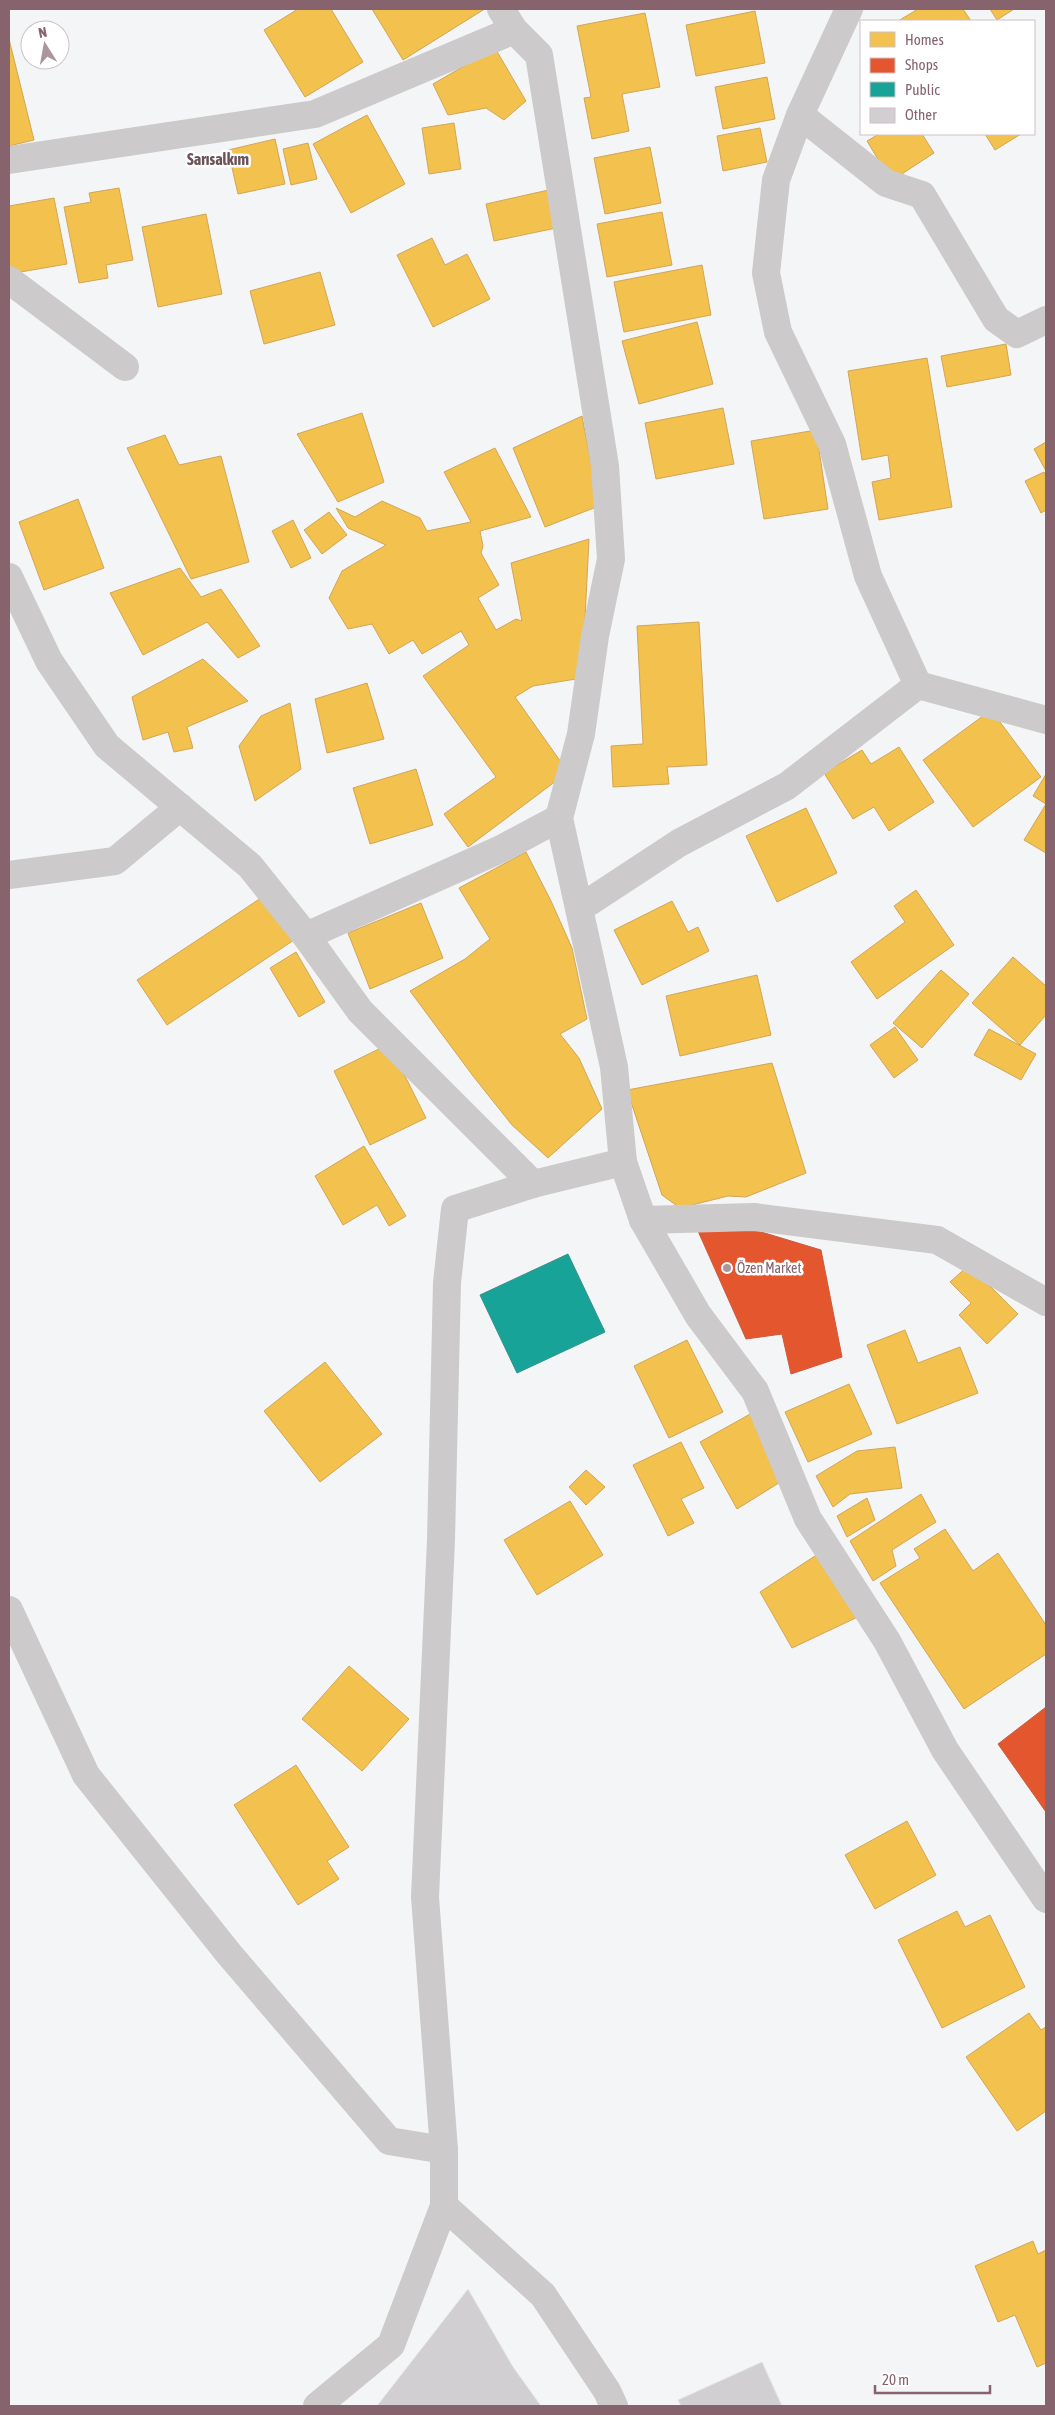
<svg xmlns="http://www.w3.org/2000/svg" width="1055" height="2415" viewBox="0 0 1055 2415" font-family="'Asap Condensed',sans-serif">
  <rect width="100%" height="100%" fill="#f4f5f6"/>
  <g fill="#f2c14e" stroke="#d2a557">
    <path d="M298,9H331L363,62L305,97L264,30Z"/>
    <path d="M372,9H483V10L403,60Z"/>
    <path d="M918,9H963L971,21H898Z"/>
    <path d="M990,9H1014L997,20Z"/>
    <path d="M755,11L765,63L696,76L686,25Z"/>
    <path d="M645,13L660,87L622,94L629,131L592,139L584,98L591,97L577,26Z"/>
    <path d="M9,39L34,140L9,146Z"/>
    <path d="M495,48L526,101L504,120L486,108L448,115L433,84Z"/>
    <path d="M767,77L775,119L723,129L715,87Z"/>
    <path d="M367,115L405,184L351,213L313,144Z"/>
    <path d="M454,123L461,169L429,174L422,128Z"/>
    <path d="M760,128L767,162L723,171L717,136Z"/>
    <path d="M879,134H922L934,153L891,181L867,141Z"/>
    <path d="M985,134H1021L995,150Z"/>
    <path d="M275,139L285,184L238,194L228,150Z"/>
    <path d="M308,143L317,179L291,185L283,149Z"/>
    <path d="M650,147L661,203L605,214L594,158Z"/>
    <path d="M119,188L133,260L106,265L108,278L79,283L64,207L91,202L89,193Z"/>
    <path d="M553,189L561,227L494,241L486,204Z"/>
    <path d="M54,198L67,264L9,274V206Z"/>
    <path d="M662,212L672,265L607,277L597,224Z"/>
    <path d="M206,214L222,294L158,307L142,227Z"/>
    <path d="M432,238L445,265L467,254L490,299L433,327L397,255Z"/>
    <path d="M702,265L711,315L624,332L614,282Z"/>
    <path d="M320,272L335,325L264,344L250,291Z"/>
    <path d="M697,322L713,384L639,404L622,341Z"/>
    <path d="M1006,344L1011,375L947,387L941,356Z"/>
    <path d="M927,358L952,507L879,520L872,482L891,478L888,455L862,460L848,371Z"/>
    <path d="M723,408L734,464L656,479L645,423Z"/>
    <path d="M362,413L384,482L338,502L297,434Z"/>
    <path d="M582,416L599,506L545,527L513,448Z"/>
    <path d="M816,430L828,509L764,519L751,441Z"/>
    <path d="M165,435L179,465L221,456L249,562L191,579L127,448Z"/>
    <path d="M1046,442V471L1034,449Z"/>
    <path d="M495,448L531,517L480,531L483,546L481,553L499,585L478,598L496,630L516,619L522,621L511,563L589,539L582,678L533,686L515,697L568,772L468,847L444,814L496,777L423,676L469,645L461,631L422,654L413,640L389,654L372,624L348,629L329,598L342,571L386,545L348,528L336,508L355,517L382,501L420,518L427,531L471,522L444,472Z"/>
    <path d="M1044,472L1046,477V510L1041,513L1025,481Z"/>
    <path d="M78,499L104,568L44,590L19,522Z"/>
    <path d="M329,512L347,535L322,554L304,530Z"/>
    <path d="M293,520L311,558L291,568L272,531Z"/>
    <path d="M180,568L201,597L221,589L260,646L238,658L207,622L143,655L110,593Z"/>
    <path d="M699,622L707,765L667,767L669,784L613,787L611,746L643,744L637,626Z"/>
    <path d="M203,659L248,701L187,727L193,748L174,752L168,732L143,740L132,697Z"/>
    <path d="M367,683L384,739L327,753L315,699Z"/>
    <path d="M290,703L301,769L255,801L239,746L261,716Z"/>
    <path d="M991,710L1041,777L973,827L923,760Z"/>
    <path d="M899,747L934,802L889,831L874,807L853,819L824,773L862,750L871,764Z"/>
    <path d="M416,769L433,825L370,844L353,788Z"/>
    <path d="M1046,774V853L1024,840L1046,804L1033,796Z"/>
    <path d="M806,808L837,873L777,902L746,836Z"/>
    <path d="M526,852L551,901L572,948L587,1019L560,1034L579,1058L602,1109L548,1158L512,1125L473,1076L410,991L465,959L490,939L459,888Z"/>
    <path d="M916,890L954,945L877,999L851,962L905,922L894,906Z"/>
    <path d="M267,894L297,938L167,1025L137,980Z"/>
    <path d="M672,901L688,932L698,927L709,951L642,985L614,930Z"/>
    <path d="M421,903L443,958L370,989L348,933Z"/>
    <path d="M296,952L325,1002L299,1017L270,968Z"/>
    <path d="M1013,957L1046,986V1015L1020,1045L972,1003Z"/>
    <path d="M941,970L969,994L922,1048L893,1023Z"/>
    <path d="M757,975L771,1035L680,1056L666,996Z"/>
    <path d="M895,1027L918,1060L894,1078L870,1045Z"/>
    <path d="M989,1029L1036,1054L1021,1080L974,1055Z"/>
    <path d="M389,1044L426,1118L370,1145L334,1071Z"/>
    <path d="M772,1063L806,1173L746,1197L728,1196L680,1208L662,1195L627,1090Z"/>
    <path d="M364,1146L406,1216L389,1226L377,1205L343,1225L315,1176Z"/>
    <path d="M969,1265L1018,1314L987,1344L959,1315L971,1303L950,1282Z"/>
    <path d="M905,1330L918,1363L960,1347L978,1393L897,1424L867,1345Z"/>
    <path d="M687,1340L723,1412L669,1438L634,1366Z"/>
    <path d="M325,1362L382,1434L320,1482L264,1411Z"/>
    <path d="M849,1384L872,1434L808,1462L785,1412Z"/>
    <path d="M761,1408L790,1476L737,1509L700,1442Z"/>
    <path d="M681,1442L704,1488L681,1499L694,1523L668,1536L633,1465Z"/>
    <path d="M895,1447L902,1488L850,1494L833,1507L816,1476L857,1451Z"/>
    <path d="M586,1470L605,1487L586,1505L569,1487Z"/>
    <path d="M921,1494L936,1522L892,1550L896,1566L873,1581L850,1541Z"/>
    <path d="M867,1498L875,1520L847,1537L837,1516Z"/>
    <path d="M570,1501L603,1555L537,1595L504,1540Z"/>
    <path d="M945,1529L973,1571L998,1553L1046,1625V1654L964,1709L880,1583L920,1558L914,1549Z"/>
    <path d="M824,1550L862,1615L792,1648L760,1592Z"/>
    <path d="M349,1666L409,1719L362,1771L302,1719Z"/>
    <path d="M296,1765L349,1847L327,1861L339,1879L298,1905L234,1805Z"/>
    <path d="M907,1821L936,1875L875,1909L845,1855Z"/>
    <path d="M957,1911L965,1927L990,1915L1025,1987L942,2028L898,1940Z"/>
    <path d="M1029,2013L1041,2030L1046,2027V2111L1017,2131L966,2057Z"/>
    <path d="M1033,2241L1038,2254L1046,2250V2363L1037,2367L1015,2315L998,2322L975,2266Z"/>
  </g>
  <g fill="#e4572e" stroke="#c85b41">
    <path d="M698,1231H758L821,1250L842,1357L791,1374L782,1334L746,1339Z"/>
    <path d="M1046,1707V1812L998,1744Z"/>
  </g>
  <path fill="#17a398" stroke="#38908b" d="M568,1254L605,1332L517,1373L480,1295Z"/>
  <g fill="#d1cfd1" stroke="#e4e4e5">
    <path d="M468,2289L513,2367L541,2406H377Z"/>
    <path d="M762,2362L782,2406H681L678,2400Z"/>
  </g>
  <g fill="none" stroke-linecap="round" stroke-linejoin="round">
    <g stroke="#cccacb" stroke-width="28">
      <path d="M849,9L800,115L776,180L766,273L778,332L832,444L868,576L918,685"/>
      <path d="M800,115L886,183L922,195L996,319L1017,334L1046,320"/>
      <path d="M9,160L315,114L514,30"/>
      <path d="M9,280L125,367"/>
      <path d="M9,577L49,661L107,746L250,866L306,936L360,1011L533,1184"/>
      <path d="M9,875L115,861L180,807"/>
      <path d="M580,908L679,843L787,786L918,685L1046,720"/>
      <path d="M306,936L501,849L559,818"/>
      <path d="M643,1220L754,1217L937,1240L1046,1302"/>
      <path d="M444,2150L425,1897L441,1540L447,1283L455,1209L533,1184L623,1162"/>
    </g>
    <g stroke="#cccacb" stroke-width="28">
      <path d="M501,9L514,30L539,55L605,466L611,559L595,636L581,734L559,818L614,1067L623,1162L643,1220L698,1315L755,1391L808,1519L887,1641L945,1750L1046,1899"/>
      <path d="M9,1610L86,1775L229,1954L389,2141L444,2150V2206L391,2345L317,2406"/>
      <path d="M444,2206L543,2295L607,2391L614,2406"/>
    </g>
  </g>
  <circle fill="#ac969d" stroke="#fff" stroke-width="2" cx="727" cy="1268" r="5"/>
  <g text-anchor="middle" stroke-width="5" stroke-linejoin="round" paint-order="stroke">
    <g font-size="14" fill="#86636d" stroke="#fff" text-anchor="start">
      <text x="737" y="1273">Özen Market</text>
    </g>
    <g font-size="16" font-weight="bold" fill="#6b5259" stroke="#fff">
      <text x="218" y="165">Sarısalkım</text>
    </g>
  </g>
  <rect width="1055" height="2415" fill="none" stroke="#86636d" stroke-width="20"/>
  <rect x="860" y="20" width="175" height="115" fill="#ffffff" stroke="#cfc1c5"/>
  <rect x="870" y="32" width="25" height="15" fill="#f2c14e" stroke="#cfc1c5"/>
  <text x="905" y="45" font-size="15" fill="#86636d">Homes</text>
  <rect x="870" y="58" width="25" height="15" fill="#e4572e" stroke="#cfc1c5"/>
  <text x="905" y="70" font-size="15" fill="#86636d">Shops</text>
  <rect x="870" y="82" width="25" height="15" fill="#17a398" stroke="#cfc1c5"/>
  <text x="905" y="95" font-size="15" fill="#86636d">Public</text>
  <rect x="870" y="108" width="25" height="15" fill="#d1cfd1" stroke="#cfc1c5"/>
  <text x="905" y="120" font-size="15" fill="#86636d">Other</text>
  <g transform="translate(45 45) rotate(349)"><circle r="24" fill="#ffffff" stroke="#cfc1c5"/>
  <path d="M0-4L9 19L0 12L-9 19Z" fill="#ac969d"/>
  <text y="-8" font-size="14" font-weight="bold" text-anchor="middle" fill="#86636d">N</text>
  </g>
  <path d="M875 2385v8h115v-8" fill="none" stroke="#86636d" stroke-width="2.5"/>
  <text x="882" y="2385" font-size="15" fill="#86636d" stroke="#ffffff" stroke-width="4" paint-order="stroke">20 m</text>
</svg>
